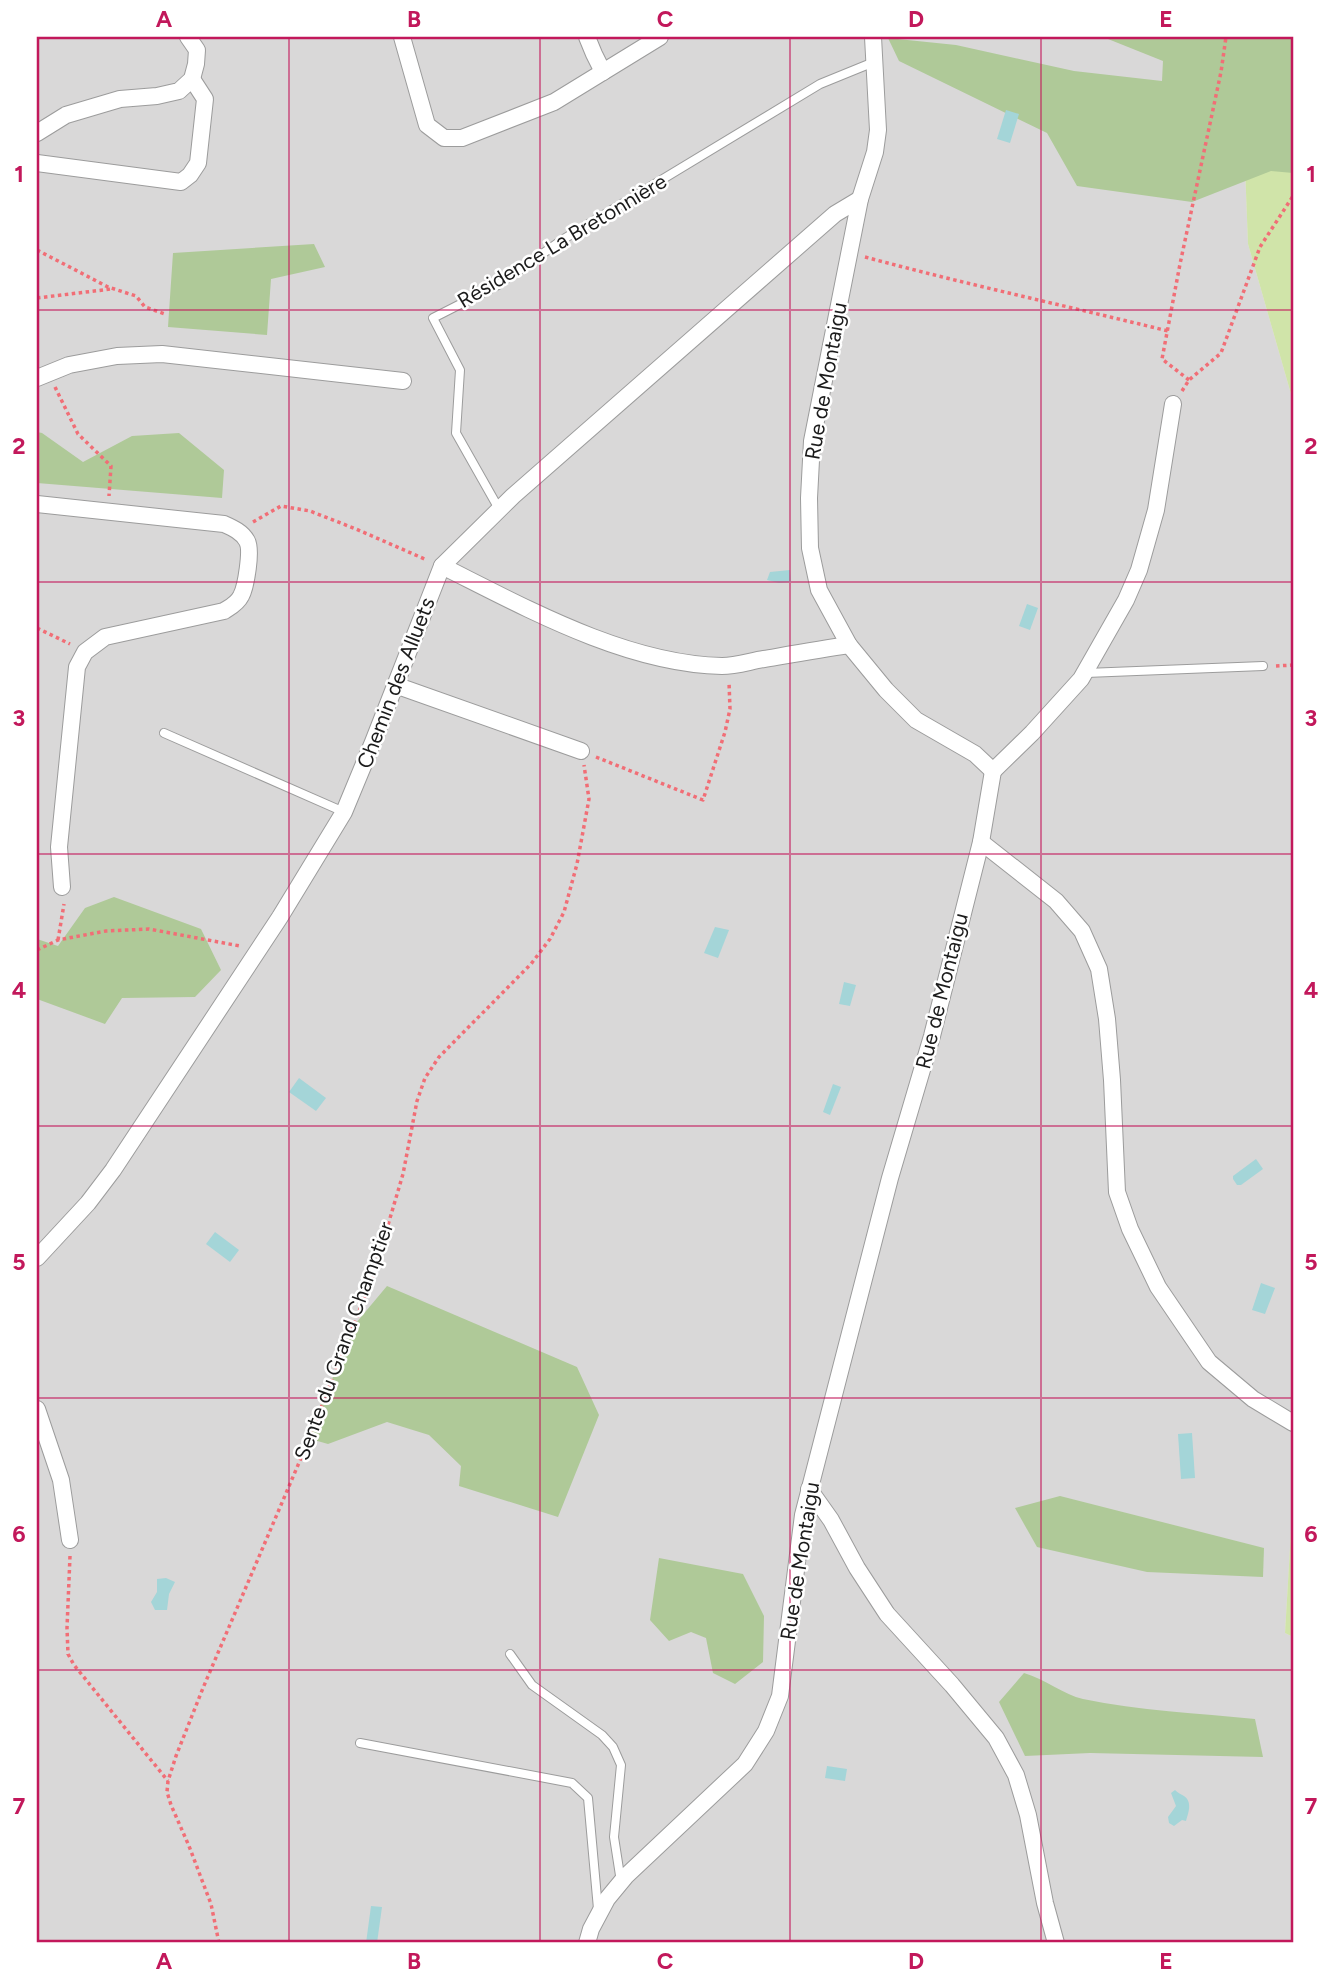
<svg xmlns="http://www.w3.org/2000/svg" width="1330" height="1980" viewBox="0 0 1330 1980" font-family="Figtree,sans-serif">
  <rect width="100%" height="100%" fill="#ece7e1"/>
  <path fill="#d9d8d8" d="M37,37H1240L1248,244L1293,401V1497L1285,1633L1293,1637V1943H37Z"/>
  <g fill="#d0e4a9">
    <path d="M1240,37H1293V401L1248,244Z"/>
    <path d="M1293,1497V1637L1285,1633Z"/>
  </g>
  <g fill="#afc998">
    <path d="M1103,37H1293V173L1271,171L1192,202L1077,186L1047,133L899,61L888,38L956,45L1074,71L1162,81L1163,61Z"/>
    <path d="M314,244L325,267L271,279L267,335L168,327L173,253Z"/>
    <path d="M37,432L42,433L83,462L132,436L179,433L224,470L222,498L37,483Z"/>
    <path d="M114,897L201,929L221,970L195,997L122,998L105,1024L37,999V939L58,946L85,908Z"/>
    <path d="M387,1286L577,1367L599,1415L558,1517L459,1486L461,1466L429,1435L387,1422L328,1444L307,1438L356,1323Z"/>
    <path d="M1060,1496L1264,1548L1263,1577L1147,1572L1037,1547L1015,1508Z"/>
    <path d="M659,1558L743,1574L764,1616L763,1662L735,1684L713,1673L706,1638L691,1632L669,1641L650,1620Z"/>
    <path d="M1024,1673C1045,1679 1064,1695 1083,1699C1139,1711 1198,1713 1255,1719L1263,1757L1090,1753L1025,1756L999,1702Z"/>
  </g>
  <g fill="#a4d5d8">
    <path d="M1006,110L1019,114L1010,143L997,139Z"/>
    <path d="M790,570L791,582L779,583L767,580L770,572Z"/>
    <path d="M1027,604L1038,608L1030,630L1019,626Z"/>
    <path d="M715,927L729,930L718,958L704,953Z"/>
    <path d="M844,982L856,985L850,1006L839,1004Z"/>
    <path d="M299,1078L326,1098L316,1111L289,1092Z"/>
    <path d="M833,1084L841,1087L830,1115L823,1112Z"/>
    <path d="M1256,1159L1263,1169L1241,1185H1237L1233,1179V1176Z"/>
    <path d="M215,1232L239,1250L230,1262L206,1244Z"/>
    <path d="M1261,1283L1275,1288L1265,1314L1252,1310Z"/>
    <path d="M1192,1433L1195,1478L1181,1479L1178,1434Z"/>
    <path d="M166,1578L175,1582L169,1594L167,1610H155L151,1602L157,1592V1579Z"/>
    <path d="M827,1766L847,1769L845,1781L825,1778Z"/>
    <path d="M1175,1790C1178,1793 1181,1794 1184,1796C1193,1802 1188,1814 1186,1821L1182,1820L1174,1826L1169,1823L1168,1817L1176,1806L1171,1793Z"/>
    <path d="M371,1906L382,1907L377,1943H366Z"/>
  </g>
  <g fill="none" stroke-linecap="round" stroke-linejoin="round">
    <g stroke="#9c9c9c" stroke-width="10">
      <g id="service">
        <path d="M499,509L456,433L460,370L433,318L498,285L562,240L820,84L874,62"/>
        <path d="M1086,673L1263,666"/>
        <path d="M164,733L344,812"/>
        <path d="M510,1654L532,1685L602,1735L613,1747L621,1765L614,1837L621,1882"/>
        <path d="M360,1743L572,1783L588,1798L598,1909"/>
      </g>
    </g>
    <g stroke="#9c9c9c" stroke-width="18">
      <g id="minor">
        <path d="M402,37L427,125L444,138H462L554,102L660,37"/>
        <path d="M587,37L594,54L603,72"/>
        <path d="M873,37L878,130L875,152L860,199L812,441L809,498L810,548L819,590L849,645L886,690L916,720L975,754L993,771"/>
        <path d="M37,133L66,115L120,99L157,96L179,91L192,79L196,64L197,50L188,37"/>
        <path d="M37,163L181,182L190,175L198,163L205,99L192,79"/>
        <path d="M37,378L69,365L117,356L162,354L403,381"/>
        <path d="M37,504L224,524C233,528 242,532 247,541C252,550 246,587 241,596C237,604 230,607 224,611L105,637L85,652L77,667L59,847L62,887"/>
        <path d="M442,566C526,608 626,664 722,666C736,666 751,661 764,659C793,654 821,649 849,645"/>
        <path d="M395,685L581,751"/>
        <path d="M993,771L1032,733L1081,679L1126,600L1139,570L1156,510L1173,404"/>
        <path d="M981,842L1056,901L1082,931L1099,969L1107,1019L1112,1080L1117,1192L1130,1229L1158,1287L1209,1362L1253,1399L1293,1423"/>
        <path d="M37,1258L88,1203L113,1170L280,917L344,812L373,742L442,566L513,496L835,214L860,199"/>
        <path d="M37,1409L61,1480L70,1540"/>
        <path d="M809,1489L831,1520L857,1568L887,1614L952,1685L996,1738L1016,1775L1028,1815L1045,1903L1056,1943"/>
        <path d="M587,1943L591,1929L607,1899L626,1876L745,1764L766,1731L780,1696L803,1515L890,1178L932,1036L981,842L993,771"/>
      </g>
    </g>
    <g stroke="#f16e76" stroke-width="3.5" stroke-dasharray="3.5 3.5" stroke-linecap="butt">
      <path d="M37,250L108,287L136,296L145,307L165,314"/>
      <path d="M865,257C965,284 1067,306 1168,331"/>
      <path d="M37,298L111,289"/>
      <path d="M1189,380L1162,359L1180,264L1221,72L1226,37"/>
      <path d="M55,387L78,434L111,466L109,496"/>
      <path d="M1182,391L1189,380L1221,353L1260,247L1293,196"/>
      <path d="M253,522L281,506L310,511L356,529L427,560"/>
      <path d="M37,628L70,644"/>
      <path d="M1276,666L1293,665"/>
      <path d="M596,757L703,800L725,732L730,709L729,682"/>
      <path d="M58,940L64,904"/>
      <path d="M37,950L58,940L106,931L149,929L240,946"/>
      <path d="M70,1556L67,1628L68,1654L74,1665L168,1781"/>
      <path d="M219,1943L211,1904L189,1846L171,1805L167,1792L168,1781L176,1756L203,1688L304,1451L373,1276L403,1174L417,1101L425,1078L439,1057L531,964L550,939L564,912L577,864L589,799L584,765"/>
    </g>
    <use href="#service" stroke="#fff" stroke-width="8"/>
    <use href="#minor" stroke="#fff" stroke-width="16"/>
  </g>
  <path fill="none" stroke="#c2185b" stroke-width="2" stroke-opacity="0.55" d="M289,37V1943M540,37V1943M790,37V1943M1041,37V1943M37,310H1293M37,582H1293M37,854H1293M37,1126H1293M37,1398H1293M37,1670H1293"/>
  <g text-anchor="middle" stroke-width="5" stroke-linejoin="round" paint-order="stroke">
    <g font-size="21" fill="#1b1b1b" stroke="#fff">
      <text transform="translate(562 241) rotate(-31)" y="7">Résidence La Bretonnière</text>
      <text transform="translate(826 381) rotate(-80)" y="7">Rue de Montaigu</text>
      <text transform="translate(396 683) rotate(-69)" y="7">Chemin des Alluets</text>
      <text transform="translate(942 991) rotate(-76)" y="7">Rue de Montaigu</text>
      <text transform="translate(344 1341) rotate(-70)" y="7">Sente du Grand Champtier</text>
      <text transform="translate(800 1561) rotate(-81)" y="7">Rue de Montaigu</text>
    </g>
  </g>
  <rect width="1330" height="1980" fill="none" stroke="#ffffff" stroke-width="77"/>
  <rect x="38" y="38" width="1254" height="1903" fill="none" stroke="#c2185b" stroke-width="2.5"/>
  <g font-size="23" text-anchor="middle" font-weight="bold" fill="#c2185b">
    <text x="164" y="27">A</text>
    <text x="414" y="27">B</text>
    <text x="665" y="27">C</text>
    <text x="916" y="27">D</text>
    <text x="1166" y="27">E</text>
    <text x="19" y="182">1</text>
    <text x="1311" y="182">1</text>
    <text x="19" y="454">2</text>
    <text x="1311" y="454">2</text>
    <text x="19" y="726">3</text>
    <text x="1311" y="726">3</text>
    <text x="19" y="998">4</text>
    <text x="1311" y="998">4</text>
    <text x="19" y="1270">5</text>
    <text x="1311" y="1270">5</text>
    <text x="19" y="1542">6</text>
    <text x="1311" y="1542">6</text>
    <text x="19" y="1814">7</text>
    <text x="1311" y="1814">7</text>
    <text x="164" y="1969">A</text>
    <text x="414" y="1969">B</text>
    <text x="665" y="1969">C</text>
    <text x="916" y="1969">D</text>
    <text x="1166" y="1969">E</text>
  </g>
</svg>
